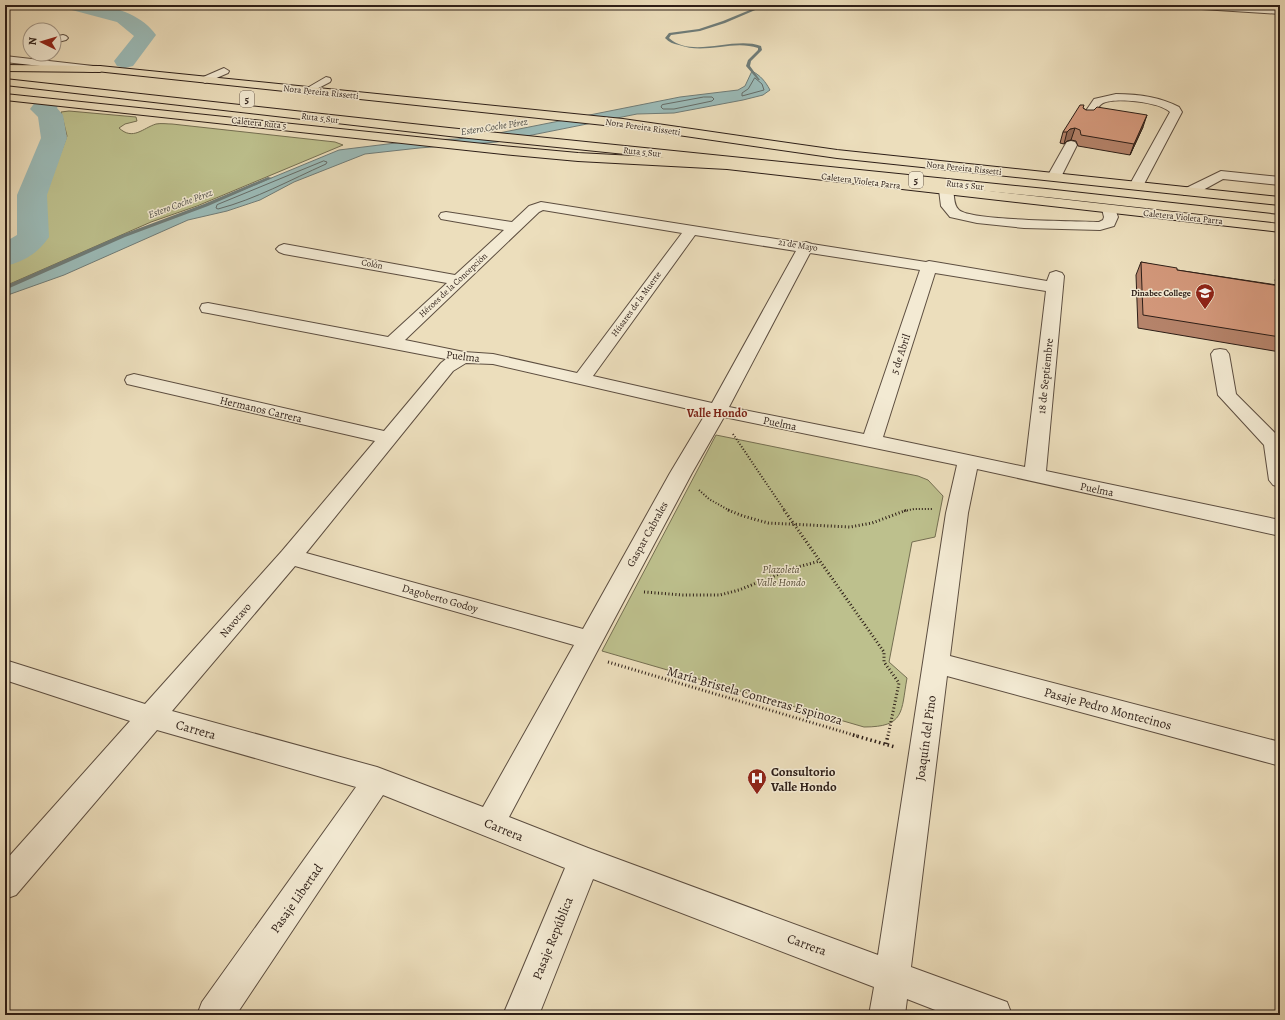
<svg xmlns="http://www.w3.org/2000/svg" width="1285" height="1020" viewBox="0 0 1285 1020" font-family="Alegreya,serif">
  <rect width="100%" height="100%" fill="#ecdebc"/>
  <filter id="stains"><feTurbulence type="fractalNoise" baseFrequency=".005" numOctaves="4"/><feColorMatrix values="0 0 0 0 .2 0 0 0 0 .09 0 0 0 0 .02 0 0 0 .5 -.17"/></filter>
  <radialGradient id="worn" r=".72"><stop offset=".6" stop-color="#630" stop-opacity="0"/><stop offset="1" stop-color="#630" stop-opacity=".3"/></radialGradient>
  <g fill="#bdc08d" stroke="#756f52">
    <path d="M69,111L136,117L137,121L125,124L119,128C133,141 143,128 156,124C161,123 167,124 172,124L335,142L343,145L197,206L151,222L5,286V262L42,241L47,233L46,192L67,136L61,112Z"/>
    <path d="M716,435L918,476L928,480L943,496L935,537L912,542L889,662L907,678C901,712 905,727 864,727L602,651Z"/>
  </g>
  <g fill="#9bbbb8" stroke="#6f7c78">
    <path d="M752,71C761,76 765,81 770,90L763,95L743,100L674,113L637,114L497,142L419,148L365,154L294,182L260,200L227,211L188,220L64,275L5,296V288L123,236L206,205L339,150L420,140L458,139L499,133L680,97L738,90L745,86Z"/>
    <path d="M33,231L38,235L25,248L5,259V252C13,247 21,243 23,233Z"/>
  </g>
  <g fill="none" stroke-linecap="round" stroke-linejoin="round">
    <g stroke="#646c68" stroke-width="1">
      <path d="M755,78L762,84L764,90L742,96V93L748,89Z"/>
      <path d="M704,97H712L714,99L712,101L674,109H663L661,107L662,105Z"/>
      <path d="M324,161L327,162L326,164C290,180 256,199 218,209L216,208L217,205Z"/>
    </g>
    <g fill="#6f7c78" fill-rule="evenodd">
      <path d="M762,5H767L725,23L700,31L671,35L669,38C692,59 733,36 761,46L762,50L751,61L750,66L760,80H758L746,66L748,60L758,50V48C733,39 706,55 679,45C673,44 669,42 665,38L669,33L699,29L723,21Z"/>
      <path d="M268,177L272,178L208,206L125,237L5,290V286L121,235L204,204Z"/>
    </g>
    <g fill="#9bbbb8" fill-rule="evenodd">
      <path d="M65,5C76,5 87,4 97,5C118,7 144,17 156,35L133,66L125,68L117,66L114,61L134,36L117,22L68,9Z"/>
      <path d="M45,98L54,101L58,106L57,108L63,115L67,138L47,195L49,237C38,253 24,262 5,266V242L17,235V195L41,138L38,117L30,109L36,101Z"/>
    </g>
    <g stroke="#5d4e40" stroke-width="2">
      <g id="minor">
        <path d="M1182,5H1227L1280,8V14L1186,8Z"/>
        <path d="M63,35L66,36L68,38L66,40L54,43V37Z"/>
        <path d="M5,56L93,66L98,69L93,72L5,62Z"/>
        <path d="M224,68L229,71L228,73L205,83L200,80L201,78Z"/>
        <path d="M326,77L330,78L331,80L330,82L307,94L302,91Z"/>
        <path d="M1116,94C1138,94 1160,97 1179,107L1182,112L1143,186L1141,189H1131L1129,186L1170,112C1160,102 1116,97 1103,103C1097,106 1095,115 1091,120H1083L1081,118L1094,99Z"/>
        <path d="M1071,141L1075,142L1077,145L1061,177L1059,180H1049L1047,177L1065,145L1067,142Z"/>
        <path d="M1221,171L1280,177V185L1223,179L1194,195H1184L1182,192L1184,189Z"/>
        <path d="M946,186L951,187C956,194 952,204 959,210C971,221 1077,221 1099,222L1103,220L1104,217L1102,209L1104,206L1109,205L1114,206L1118,217L1114,226L1100,230L1024,228L977,223L950,217L941,206L939,190L941,187Z"/>
        <path d="M541,202L801,243L806,242L812,244L926,262L929,261L1047,281L1050,273L1056,271L1062,273L1064,276L1046,471L1280,520V536L977,469L968,513L950,656L1280,742V766L947,676L911,967L1007,1002L1012,1015H948L907,999L905,1015H869L874,987L593,879L539,1015H503L565,868L383,795L236,1015H197L202,1002L356,787L157,730L16,895L5,899V861L130,721L5,680V660L145,704L282,551L375,441L127,384L125,380L127,376L134,374L384,431L441,363L446,359L208,313L202,312L200,308L202,304L208,303L388,337L447,283L284,254L279,252L276,249L279,246L284,244L455,275L504,230L441,219L439,216L441,213L446,212L512,222L529,206ZM543,210L682,233L577,373L493,354L464,352L405,340L539,212ZM695,235L796,251L712,403L593,376ZM810,253L920,270L864,434L729,407ZM935,273L1046,291L1025,467L883,437ZM466,363L493,364L706,413L670,473L583,629L306,553L453,371ZM724,417L957,465L946,513L878,955L588,848L509,817L692,473ZM295,566L574,645L483,807L377,767L172,711Z"/>
        <path d="M1220,349L1226,350L1229,354L1236,394L1280,438V487L1273,485L1269,480L1264,445L1218,395L1211,354L1214,350Z"/>
      </g>
    </g>
    <g stroke="#2d1e17" stroke-width="2">
      <g id="major">
        <path d="M100,66L623,119L837,150L1280,197V205L837,158L623,127L96,71L95,69L96,67Z"/>
        <path d="M5,94L513,147L578,153L727,161L1280,224V232L727,169L578,161L513,155L5,100Z"/>
      </g>
    </g>
    <g stroke="#2d1e17" stroke-width="2">
      <g id="highway">
        <path d="M5,65L100,66L105,69L100,72L5,71Z"/>
        <path d="M5,79L449,128L1046,189L1280,215V223L1046,197L449,136L5,85Z"/>
      </g>
    </g>
    <g stroke="#2d1e17" stroke-width="2" stroke-dasharray="1 2" stroke-linecap="butt">
      <path d="M733,434L785,511"/>
      <path d="M699,490L709,499L730,511"/>
      <path d="M904,511L914,509H933"/>
    </g>
    <g stroke="#2d1e17" stroke-width="3" stroke-dasharray="1 2.5" stroke-linecap="butt">
      <path d="M728,510L743,516L768,523L850,527L872,523L907,510"/>
      <path d="M784,510L884,652V662L899,683L888,736"/>
      <path d="M644,592L683,595H720L739,590L794,568L820,561"/>
      <path d="M608,662L857,736"/>
    </g>
    <g stroke="#2d1e17" stroke-width="3.5" stroke-dasharray="1.5 3" stroke-linecap="butt">
      <path d="M853,735L895,747"/>
      <path d="M886,744L888,735"/>
    </g>
    <use href="#minor" fill="#f3ead3" fill-rule="evenodd"/>
    <use href="#major" fill="#ecdebc" fill-rule="evenodd"/>
    <use href="#highway" fill="#ecdebc" fill-rule="evenodd"/>
  </g>
  <g fill="#b5836a" stroke="#2d1e17">
    <path d="M1083,108L1086,110L1143,127L1130,155L1078,146L1076,141L1071,140L1067,141L1064,144L1060,143L1063,132Z"/>
    <path d="M1141,262L1177,270L1277,285L1275,280L1280,271V352L1138,328L1136,275Z"/>
  </g>
  <g fill="#946a56" stroke="#2d1e17">
    <path d="M1147,115L1143,127L1130,155L1134,144Z"/>
    <path d="M1075,128L1071,140L1067,141L1064,144L1067,132L1070,129Z"/>
  </g>
  <g fill="#d3987b" stroke="#2d1e17">
    <path d="M1080,105H1084L1083,108L1086,110H1094L1097,107L1147,115L1134,144L1081,135L1080,130L1075,128L1070,129L1067,132H1063Z"/>
    <path d="M1141,262L1177,268V270L1280,286V337L1143,315Z"/>
  </g>
  <defs>
    <g id="school-pin" transform="scale(1)"><path d="M0 17L-7.5 6A9.5 9.5 0 1 1 7.5 6Z" fill="#8f2418" stroke="#f3ead3"/><path d="M0-5L7-2L0 1L-7-2ZM-4 1L0 2.5L4 1V4Q0 6-4 4Z" fill="#fff"/></g>
    <g id="hospital-pin" transform="scale(1)"><path d="M0 17L-7.5 6A9.5 9.5 0 1 1 7.5 6Z" fill="#8f2418" stroke="#f3ead3"/><path d="M-5-5h3v3.5h4V-5h3V5h-3V1.5h-4V5h-3Z" fill="#fff"/></g>
  </defs>
  <g fill-rule="evenodd">
    <use href="#school-pin" x="1205" y="293"/>
    <use href="#hospital-pin" x="757" y="778"/>
  </g>
  <g text-anchor="middle" stroke-width="3" stroke-linejoin="round" paint-order="stroke">
    <g font-size="9" fill="#2d1e17" stroke="#f3ead3">
      <text transform="translate(321 92) rotate(6)" y="3">Nora Pereira Rissetti</text>
      <text transform="translate(320 118) rotate(7)" y="3">Ruta 5 Sur</text>
      <text transform="translate(259 123) rotate(6)" y="3">Caletera Ruta 5</text>
      <text transform="translate(643 127) rotate(8)" y="3">Nora Pereira Rissetti</text>
      <text transform="translate(642 152) rotate(6)" y="3">Ruta 5 Sur</text>
      <text transform="translate(964 168) rotate(6)" y="3">Nora Pereira Rissetti</text>
      <text transform="translate(861 181) rotate(7)" y="3">Caletera Violeta Parra</text>
      <text transform="translate(965 185) rotate(6)" y="3">Ruta 5 Sur</text>
      <text transform="translate(1183 217) rotate(6)" y="3">Caletera Violeta Parra</text>
      <text transform="translate(798 245) rotate(9)" y="3">21 de Mayo</text>
      <text transform="translate(372 264) rotate(10)" y="3">Colón</text>
      <text transform="translate(453 285) rotate(-43)" y="3">Héroes de la Concepción</text>
      <text transform="translate(636 304) rotate(-54)" y="3">Húsares de la Muerte</text>
    </g>
    <g font-size="9" font-weight="bold" fill="#2d1e17" stroke="#f3ead3" text-anchor="end">
      <text x="1191" y="296">Dinabec College</text>
    </g>
    <g fill="#f3ead3" stroke="#685b4f" stroke-width="1">
      <rect x="240" y="91" width="14" height="16" rx="3"/>
      <rect x="909" y="172" width="14" height="16" rx="3"/>
    </g>
    <g font-size="10" font-weight="bold" fill="#2d1e17">
      <text x="247" y="103">5</text>
      <text x="916" y="184">5</text>
    </g>
    <g font-size="10" font-style="italic" fill="#4e4d47" stroke="#f3ead3">
      <text transform="translate(494 126) rotate(-9)" y="4">Estero Coche Pérez</text>
      <text transform="translate(180 203) rotate(-20)" y="4">Estero Coche Pérez</text>
    </g>
    <g font-size="11" fill="#2d1e17" stroke="#f3ead3">
      <text transform="translate(900 354) rotate(-72)" y="4">5 de Abril</text>
      <text transform="translate(463 356) rotate(7)" y="4">Puelma</text>
      <text transform="translate(1045 376) rotate(-84)" y="4">18 de Septiembre</text>
      <text transform="translate(261 409) rotate(13)" y="4">Hermanos Carrera</text>
      <text transform="translate(780 423) rotate(12)" y="4">Puelma</text>
      <text transform="translate(1097 489) rotate(12)" y="4">Puelma</text>
      <text transform="translate(647 534) rotate(-61)" y="4">Gaspar Cabrales</text>
      <text transform="translate(440 598) rotate(16)" y="4">Dagoberto Godoy</text>
      <text transform="translate(235 620) rotate(-49)" y="4">Navotavo</text>
    </g>
    <g font-size="11" font-style="italic" fill="#584f3a" stroke="#f3ead3">
      <text x="781" y="573">Plazoleta<tspan x="781" dy="13">Valle Hondo</tspan></text>
    </g>
    <g font-size="12" font-weight="bold" fill="#7a1f14" stroke="#f3ead3">
      <text x="717" y="417">Valle Hondo</text>
    </g>
    <g font-size="13" fill="#2d1e17" stroke="#f3ead3">
      <text transform="translate(755 695) rotate(16)" y="5">María Bristela Contreras Espinoza</text>
      <text transform="translate(1108 708) rotate(15)" y="5">Pasaje Pedro Montecinos</text>
      <text transform="translate(196 729) rotate(16)" y="5">Carrera</text>
      <text transform="translate(925 738) rotate(-82)" y="5">Joaquín del Pino</text>
      <text transform="translate(504 829) rotate(22)" y="5">Carrera</text>
      <text transform="translate(296 898) rotate(-55)" y="5">Pasaje Libertad</text>
      <text transform="translate(552 938) rotate(-68)" y="5">Pasaje República</text>
      <text transform="translate(807 944) rotate(20)" y="5">Carrera</text>
    </g>
    <g font-size="13" font-weight="bold" fill="#2d1e17" stroke="#f3ead3" text-anchor="start">
      <text x="771" y="776">Consultorio<tspan x="771" dy="15">Valle Hondo</tspan></text>
    </g>
  </g>
  <rect width="1285" height="1020" fill="none" stroke="#ecdebc" stroke-width="20"/>
  <rect x="6" y="6" width="1273" height="1008" fill="none" stroke="#2d1e17" stroke-width="2"/>
  <rect x="10" y="10" width="1265" height="1000" fill="none" stroke="#2d1e17"/>
  <g transform="translate(42 42) rotate(275)"><circle r="19" fill="#f3ead3" stroke="#a49888"/>
  <path d="M0-3L7 15L0 10L-7 15Z" fill="#8f2418"/>
  <text y="-6" font-size="11" font-weight="bold" text-anchor="middle" fill="#2d1e17">N</text>
  </g>
  <rect width="100%" height="100%" filter="url(#stains)"/>
  <rect width="100%" height="100%" fill="url(#worn)"/>
</svg>
